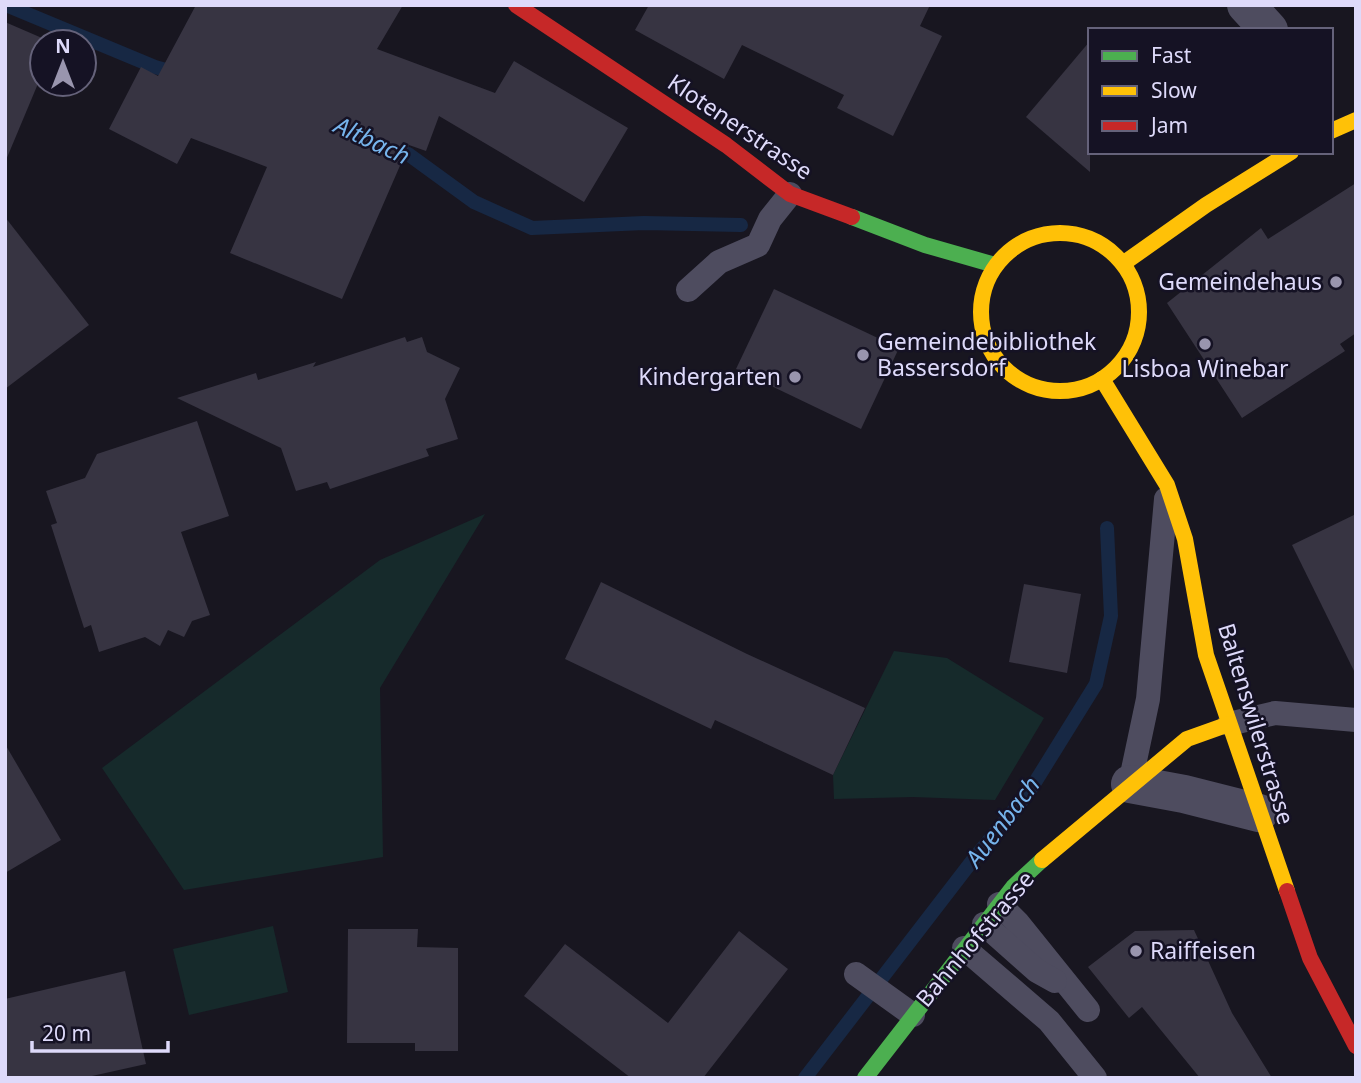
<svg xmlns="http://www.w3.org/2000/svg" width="1361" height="1083" viewBox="0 0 1361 1083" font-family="'Noto Sans',sans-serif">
  <rect width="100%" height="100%" fill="#181620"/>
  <g fill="#162a2b">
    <path d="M485,514L380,688L383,857L184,890L102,768L380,560Z"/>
    <path d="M894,651L947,658L1044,718L995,800L913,797L834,799L833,775Z"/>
    <path d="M273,926L288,992L189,1015L173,949Z"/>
  </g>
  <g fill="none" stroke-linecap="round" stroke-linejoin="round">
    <g stroke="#172844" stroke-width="14">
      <path d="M6,5L155,67L180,74"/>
      <path d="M390,147L408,154L474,202L532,228L644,223L741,225"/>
      <path d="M805,1078L972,861L1029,792L1096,684L1111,616L1107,528"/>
    </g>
  </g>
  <g fill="#373442">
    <path d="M196,5H403L377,49L495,93L514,61L628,128L584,202L439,116L426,151L409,145L342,299L230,253L267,167L191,138L177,164L109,129L141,67L158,76Z"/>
    <path d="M649,5H930L920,26L942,36L893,136L837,108L844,95L742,45L724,79L635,30Z"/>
    <path d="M5,22L42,38V74L6,160Z"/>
    <path d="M1090,41V172L1026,117Z"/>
    <path d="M1356,183V333L1340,344L1345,351L1242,418L1167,303L1261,228L1268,239Z"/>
    <path d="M5,217L89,325L5,389Z"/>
    <path d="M774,289L899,348L861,429L736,369Z"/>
    <path d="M405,337L407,342L422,337L427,352L460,368L445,399L458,439L426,449L429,456L330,489L327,482L296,491L281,448L177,398L256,373L258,380L316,362L313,367Z"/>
    <path d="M197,421L229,516L181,532L210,615L192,621L184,637L168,630L160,646L145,637L99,652L91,625L84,628L51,525L57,523L46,491L85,478L97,454Z"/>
    <path d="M1356,514V675L1292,545Z"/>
    <path d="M601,582L747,654L865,708L833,775L715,720L711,729L565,659Z"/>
    <path d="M1024,584L1081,594L1067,673L1009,662Z"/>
    <path d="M5,744L61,840L5,873Z"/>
    <path d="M348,929H418L417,947L458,948V1051H415V1043H347Z"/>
    <path d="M1194,930L1232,1013L1272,1078H1200L1142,1007L1129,1018L1088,967L1135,931Z"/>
    <path d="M739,931L788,969L703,1078H631L524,996L565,944L668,1023Z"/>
    <path d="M125,971L146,1064L83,1078H5V999Z"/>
  </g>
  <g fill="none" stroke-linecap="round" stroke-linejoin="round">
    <g stroke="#4e4c5f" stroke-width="24">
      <path d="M688,290L719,262L758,245L770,219L790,194"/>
      <path d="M1229,724L1275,713L1356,720"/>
      <path d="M1130,784L1148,699L1166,499"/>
      <path d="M999,904L1018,923L1088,1010"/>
      <path d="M984,924L1037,971L1055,981"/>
      <path d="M964,948L1049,1021L1095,1078"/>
      <path d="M856,974L913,1015"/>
    </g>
    <g stroke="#4e4c5f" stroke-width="38">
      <path d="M1246,5L1269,30"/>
      <path d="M1130,784L1184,794L1259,813"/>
    </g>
    <g stroke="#4caf50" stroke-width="16">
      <path d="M852,217L925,245L995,265"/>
      <path d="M865,1078L1014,886L1042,860"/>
    </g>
    <g stroke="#ffc107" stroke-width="16">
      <path d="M1331,131L1356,120"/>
      <circle cx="1060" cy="312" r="79"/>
      <path d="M1124,263L1206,205L1291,152"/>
      <path d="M1102,379L1167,485L1185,539L1206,655L1287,891"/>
      <path d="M1042,860L1187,739L1229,724"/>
    </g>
    <g stroke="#c62828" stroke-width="16">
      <path d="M516,5L726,145L790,194L852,217"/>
      <path d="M1287,891L1310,958L1356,1046"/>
    </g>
  </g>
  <g fill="#9995ae" stroke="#151224" stroke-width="2.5">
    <circle cx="1336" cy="282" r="7"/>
    <circle cx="1205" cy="344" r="7"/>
    <circle cx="863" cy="355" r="7"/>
    <circle cx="795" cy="377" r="7"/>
    <circle cx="1136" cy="951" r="7"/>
  </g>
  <g text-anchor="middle" stroke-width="5" stroke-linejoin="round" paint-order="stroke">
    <g font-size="23" fill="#dedafa" stroke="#151224">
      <text transform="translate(740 127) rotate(34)" y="8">Klotenerstrasse</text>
      <text transform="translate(1256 724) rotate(73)" y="8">Baltenswilerstrasse</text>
      <text transform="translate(975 939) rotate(-50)" y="8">Bahnhofstrasse</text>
    </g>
    <g font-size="23" fill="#dedafa" stroke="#151224" text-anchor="end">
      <text x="1322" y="290">Gemeindehaus</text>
      <text x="877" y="350" text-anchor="start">Gemeindebibliothek<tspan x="877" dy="26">Bassersdorf</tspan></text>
      <text x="1205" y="377" text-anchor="middle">Lisboa Winebar</text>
      <text x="781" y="385">Kindergarten</text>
      <text x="1150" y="959" text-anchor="start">Raiffeisen</text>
    </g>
    <g font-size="24" font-style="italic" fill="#76b4ec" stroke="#151224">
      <text transform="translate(372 141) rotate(25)" y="8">Altbach</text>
      <text transform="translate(1003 822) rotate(-53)" y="8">Auenbach</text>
    </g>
  </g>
  <rect width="1361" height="1083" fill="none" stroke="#dedafa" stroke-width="14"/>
  <rect x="1088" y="28" width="245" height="126" fill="#151224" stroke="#65627a" stroke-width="2"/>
  <rect x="1102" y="51" width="35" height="10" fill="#4caf50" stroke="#65627a" stroke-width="2"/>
  <text x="1151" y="63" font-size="21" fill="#dedafa">Fast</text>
  <rect x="1102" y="86" width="35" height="10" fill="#ffc107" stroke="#65627a" stroke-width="2"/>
  <text x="1151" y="98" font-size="21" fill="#dedafa">Slow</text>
  <rect x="1102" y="121" width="35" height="10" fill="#c62828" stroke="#65627a" stroke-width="2"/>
  <text x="1151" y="133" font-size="21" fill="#dedafa">Jam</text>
  <g transform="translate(63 63)"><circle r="33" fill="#151224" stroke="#65627a" stroke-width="2"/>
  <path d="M0-5L12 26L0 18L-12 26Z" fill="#9995ae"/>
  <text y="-10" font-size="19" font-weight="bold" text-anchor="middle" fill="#dedafa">N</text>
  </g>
  <path d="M32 1041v10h136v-10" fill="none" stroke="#dedafa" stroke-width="3.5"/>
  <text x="42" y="1041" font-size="21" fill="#dedafa" stroke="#151224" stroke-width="5" paint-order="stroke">20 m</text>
</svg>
